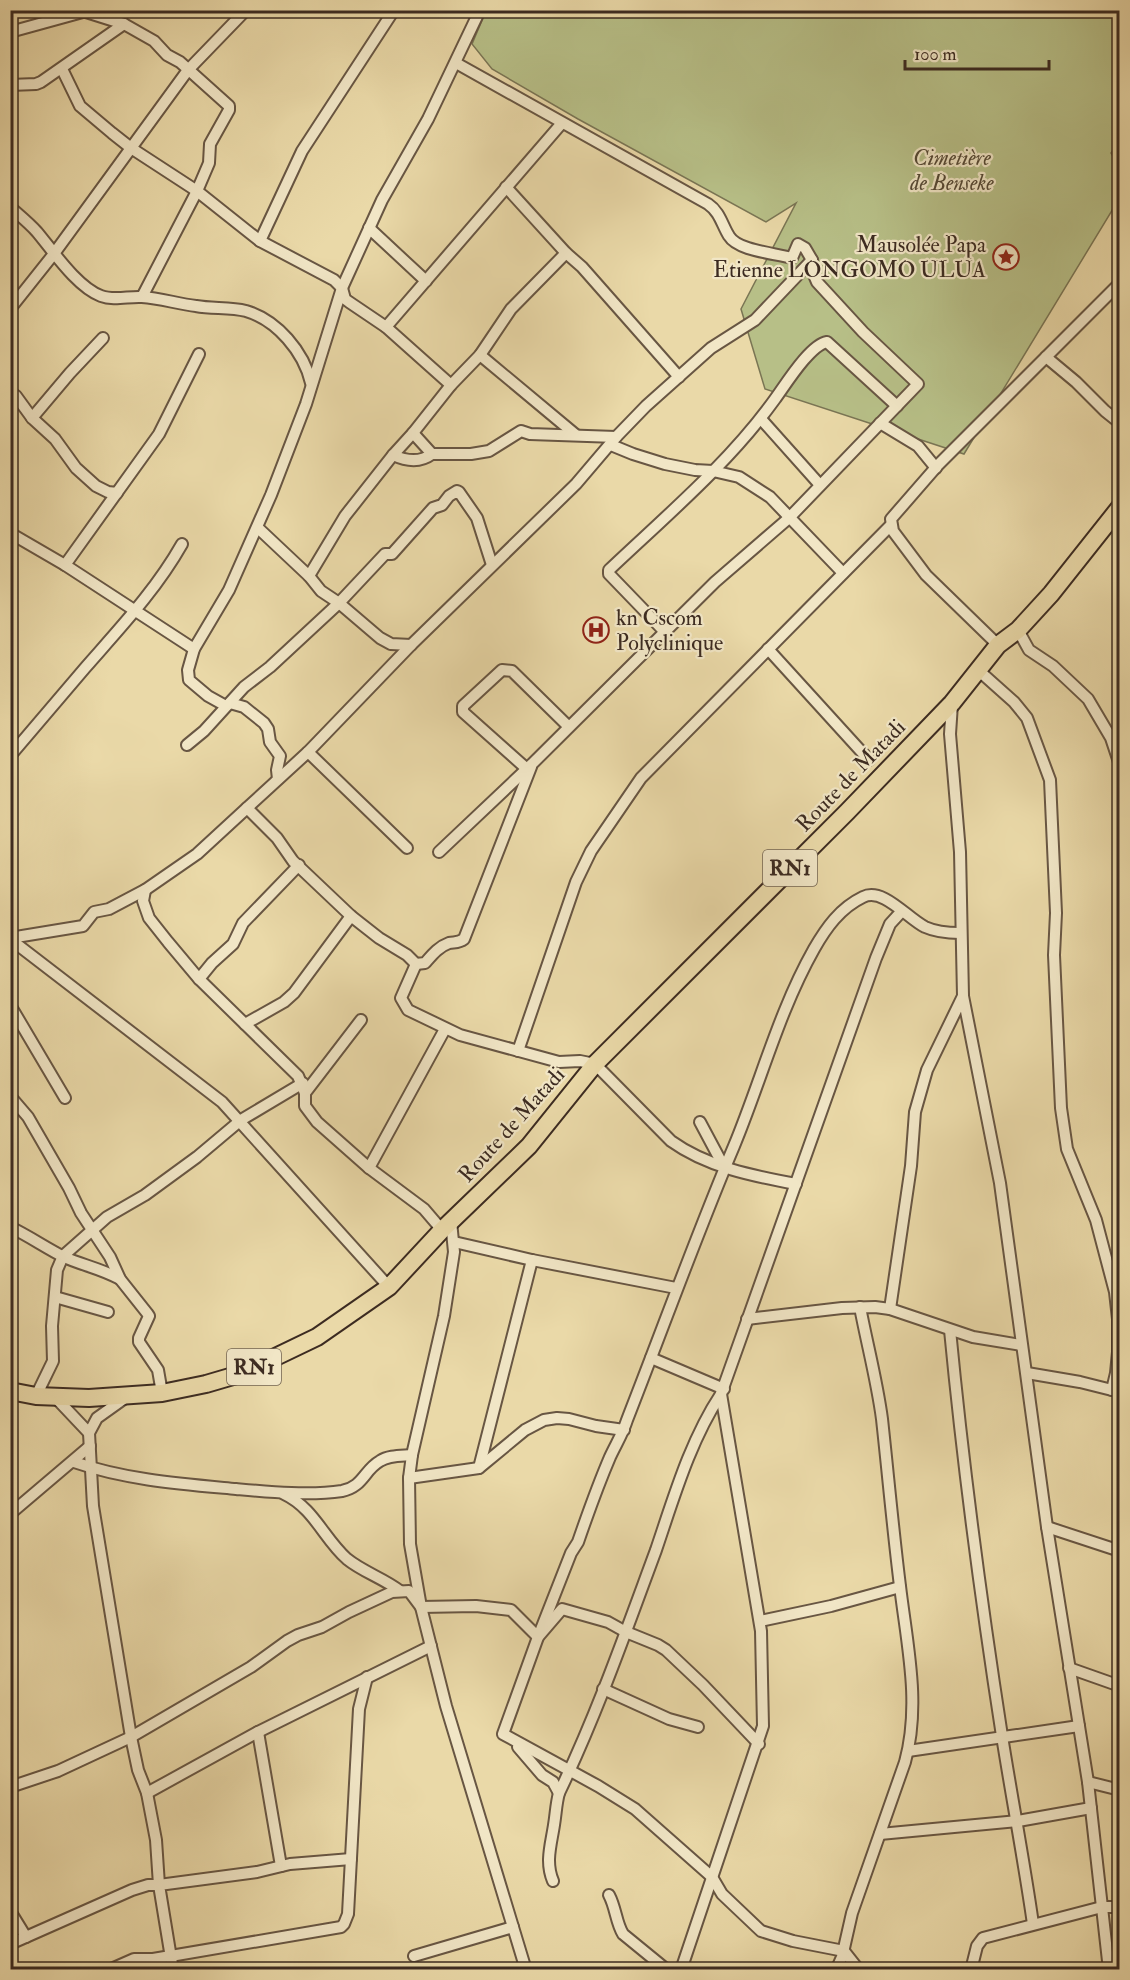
<svg xmlns="http://www.w3.org/2000/svg" width="1130" height="1980" viewBox="0 0 1130 1980" font-family="'IM FELL Double Pica',serif">
  <rect width="100%" height="100%" fill="#ead9a8"/>
  <filter id="stains"><feTurbulence type="fractalNoise" baseFrequency=".00333" numOctaves="4"/><feColorMatrix values="0 0 0 0 .2 0 0 0 0 .09 0 0 0 0 .02 0 0 0 .5 -.17"/></filter>
  <radialGradient id="worn" r=".72"><stop offset=".6" stop-color="#630" stop-opacity="0"/><stop offset="1" stop-color="#630" stop-opacity=".3"/></radialGradient>
  <path fill="#b7bf87" stroke="#7a7554" stroke-width="1.5" d="M486,11H1119V141L1111,153L1119,167V199L964,454L765,389L741,309L796,203L766,222L578,119L492,69L472,44Z"/>
  <g fill="none" stroke-linecap="round" stroke-linejoin="round">
    <g stroke="#685643" stroke-width="14">
      <g id="minor">
        <path d="M86,12L124,24L154,41L167,55L180,62L229,106V110L210,144L209,163L197,191L142,297"/>
        <path d="M10,32L90,10"/>
        <path d="M456,63L708,204C720,212 722,225 729,236C738,251 775,253 792,258L798,244L805,248L812,260"/>
        <path d="M62,69L80,106L112,133L131,148L197,191L260,241L334,280L342,288L345,299L349,302L386,327L451,385"/>
        <path d="M10,85L36,84L41,82L124,24"/>
        <path d="M506,187L566,253L582,267L679,377"/>
        <path d="M10,207C19,215 29,223 37,232C53,251 77,287 101,296C114,301 129,296 142,297C160,298 178,304 196,306C212,309 230,307 246,311C277,320 304,352 311,383"/>
        <path d="M369,228L426,281"/>
        <path d="M260,241L302,151L394,10"/>
        <path d="M10,309L53,255L188,70L246,10"/>
        <path d="M386,327L562,123"/>
        <path d="M480,355L576,435"/>
        <path d="M1046,357L1076,382L1105,411L1120,423"/>
        <path d="M10,392L16,396L32,418L55,439L76,468L96,486L108,492L117,493"/>
        <path d="M32,418L70,373L103,338"/>
        <path d="M761,419L820,485"/>
        <path d="M880,423L918,446L936,468"/>
        <path d="M413,433L432,454"/>
        <path d="M611,445L633,454L665,464L695,470L713,471L739,477L770,497L843,573"/>
        <path d="M393,455C406,461 420,463 432,454H471L489,451L521,431L530,434L616,437"/>
        <path d="M258,528L309,576L321,591L339,603L380,638L391,644L411,645"/>
        <path d="M10,533L65,565L194,649"/>
        <path d="M65,565L159,434L199,354"/>
        <path d="M309,576L345,516L393,455L413,433L451,385L480,355L511,309L566,253"/>
        <path d="M1018,630L1029,650L1053,666L1088,699L1111,738L1120,765"/>
        <path d="M664,631L609,574V570C666,516 729,463 775,399C786,384 810,345 827,342L897,406"/>
        <path d="M998,645L926,575L893,531L891,519L938,465L1120,283"/>
        <path d="M768,649L869,760"/>
        <path d="M977,669L1014,702L1027,718L1050,780L1056,913L1054,955L1061,1108L1067,1149L1096,1220L1115,1292L1118,1319V1352L1116,1373L1112,1390"/>
        <path d="M230,703L244,707L264,723L268,729L270,742L280,756L277,770L278,779"/>
        <path d="M952,704L950,734L960,852L963,996L1000,1183L1047,1527L1088,1782L1109,1970"/>
        <path d="M226,706L208,696L189,680L188,670L194,649L229,590L271,495L306,404L342,288L382,200L428,119L480,10"/>
        <path d="M187,745L204,731L244,687L270,667L339,603L385,554H392L433,508L442,505L449,496L457,491L459,492L477,518L492,565"/>
        <path d="M308,752L407,848"/>
        <path d="M10,756C35,727 60,697 85,668C120,628 156,590 182,544"/>
        <path d="M527,769L463,712V706L502,670L512,671L568,726"/>
        <path d="M247,808L277,838L293,861L351,916L379,938L407,955L416,964L401,998L408,1010L460,1035L559,1062L580,1061L595,1064L671,1141C707,1167 753,1176 796,1184"/>
        <path d="M145,890L143,901L149,918L168,942L199,979L298,1076L305,1093V1106L317,1122L369,1168L424,1209L442,1230"/>
        <path d="M10,938L83,926L94,912L109,909L145,890L197,854L247,808L308,752L411,645L576,484L616,437L646,406L711,348L755,320L812,260L814,275L817,282L863,332L918,384L789,518L715,582L532,764L439,852"/>
        <path d="M10,939L222,1102L389,1287"/>
        <path d="M416,964L425,963C432,955 438,947 449,943C455,942 459,943 464,939L531,767"/>
        <path d="M199,979L212,963L233,944L243,923L299,865"/>
        <path d="M10,1005L65,1098"/>
        <path d="M245,1024L284,1002L294,993L351,916"/>
        <path d="M518,1051L576,882L591,851L641,778L890,526"/>
        <path d="M305,1093L361,1020"/>
        <path d="M10,1096L28,1117L69,1188L81,1213L110,1257L120,1279L147,1313L149,1316L139,1338V1342L158,1370L162,1393"/>
        <path d="M700,1122L724,1167"/>
        <path d="M369,1168L445,1029"/>
        <path d="M451,1221L454,1252L444,1316L412,1455L409,1478L410,1544L421,1607L446,1706L526,1970"/>
        <path d="M10,1227C29,1236 46,1248 64,1257C82,1265 102,1269 120,1279"/>
        <path d="M454,1242L532,1260L676,1288"/>
        <path d="M55,1297L108,1312"/>
        <path d="M890,1309L911,1166L915,1112L927,1070L963,996"/>
        <path d="M747,1319L842,1308L875,1307L890,1309L973,1337L1021,1345"/>
        <path d="M950,1330C963,1465 981,1601 1002,1736C1012,1799 1024,1861 1033,1924"/>
        <path d="M651,1358L724,1389"/>
        <path d="M1027,1373L1080,1382L1120,1392"/>
        <path d="M36,1396L53,1361L52,1326L57,1270L63,1256L107,1217L145,1195L197,1157L241,1120L303,1083"/>
        <path d="M55,1397L89,1433"/>
        <path d="M74,1462C126,1480 182,1484 236,1489C269,1492 309,1496 342,1491C363,1487 364,1470 380,1461C389,1455 402,1456 412,1455"/>
        <path d="M479,1468L532,1260"/>
        <path d="M409,1478L479,1468L525,1430L544,1420L557,1418L569,1419L596,1426L624,1430"/>
        <path d="M284,1494C314,1508 324,1539 347,1559C363,1572 383,1578 400,1591"/>
        <path d="M10,1514L90,1446"/>
        <path d="M1047,1527L1120,1551"/>
        <path d="M760,1621L831,1606L900,1587"/>
        <path d="M1069,1668L1120,1686"/>
        <path d="M603,1689L669,1719L698,1727"/>
        <path d="M258,1732L281,1866"/>
        <path d="M759,1744L703,1685L666,1650L658,1645L626,1632L608,1622L562,1609L538,1637L503,1734L598,1786L635,1809L712,1877L722,1894L761,1931L793,1941L844,1951L859,1970"/>
        <path d="M518,1747L542,1775L553,1782L559,1793"/>
        <path d="M908,1751L1079,1726"/>
        <path d="M1088,1782L1120,1790"/>
        <path d="M10,1787L58,1771L131,1737L251,1667L287,1641L298,1635L322,1627L349,1612L392,1592L409,1591L421,1607L476,1606L511,1610L538,1637L571,1553L578,1542C588,1513 598,1485 610,1457C616,1444 623,1433 627,1420C663,1328 696,1236 734,1146C761,1081 779,1011 814,949C826,928 840,908 863,897C883,887 907,918 925,927C936,932 948,933 960,933"/>
        <path d="M147,1793L258,1732L431,1646"/>
        <path d="M880,1834L1018,1821L1091,1808"/>
        <path d="M553,1881C545,1862 551,1845 554,1825C556,1813 556,1804 559,1793C597,1714 626,1631 656,1550C674,1497 690,1441 721,1394L876,958L890,924L901,912"/>
        <path d="M609,1895C616,1908 616,1923 623,1934L667,1970"/>
        <path d="M10,1911L26,1937"/>
        <path d="M10,1944L132,1890L148,1885H159L156,1840L147,1793L138,1770L131,1737L93,1506L89,1433L97,1418L125,1398"/>
        <path d="M414,1956L513,1927"/>
        <path d="M109,1970L134,1959H153L341,1927L344,1924L348,1914L359,1709L367,1677"/>
        <path d="M173,1970L159,1885L257,1872L290,1864L351,1859"/>
        <path d="M681,1970L763,1726L761,1631L721,1394"/>
        <path d="M832,1970L838,1966L842,1957L852,1913L905,1762C921,1704 907,1645 900,1586C893,1530 888,1474 882,1419C877,1381 867,1344 860,1307"/>
        <path d="M971,1970L977,1946L983,1938L1102,1907H1120"/>
      </g>
    </g>
    <g stroke="#3c2b21" stroke-width="20">
      <path id="trunk" d="M10,1391L36,1396L89,1398L162,1393L206,1384L240,1374L317,1337L389,1287L442,1230L529,1146L595,1064L847,812L952,703L998,645L1018,630L1051,594L1120,507"/>
    </g>
    <use href="#minor" stroke="#f1e6c6" stroke-width="10"/>
    <use href="#trunk" stroke="#ead9a8" stroke-width="16"/>
  </g>
  <defs>
    <g id="sight-ring" transform="scale(1.35)"><circle r="9.5" fill="#f1e6c6" stroke="#8f2418" stroke-width="1.5"/><path d="M0-6L1.8-2.2L6-1.7L2.9 1.2L3.7 5.4L0 3.3L-3.7 5.4L-2.9 1.2L-6-1.7L-1.8-2.2Z" fill="#8f2418"/></g>
    <g id="hospital-ring" transform="scale(1.35)"><circle r="9.5" fill="#f1e6c6" stroke="#8f2418" stroke-width="1.5"/><path d="M-5-5h3v3.5h4V-5h3V5h-3V1.5h-4V5h-3Z" fill="#8f2418"/></g>
  </defs>
  <g fill-rule="evenodd">
    <use href="#sight-ring" x="1006" y="257"/>
    <use href="#hospital-ring" x="596" y="630"/>
  </g>
  <g text-anchor="middle" stroke-width="4.5" stroke-linejoin="round" paint-order="stroke">
    <g fill="#f1e6c6" stroke="#726352" stroke-width="1.5">
      <rect x="763" y="850" width="54" height="36" rx="4.5"/>
      <rect x="227" y="1349" width="54" height="36" rx="4.5"/>
    </g>
    <g font-size="21" font-weight="bold" fill="#3c2b21">
      <text x="790" y="875">RN1</text>
      <text x="254" y="1374">RN1</text>
    </g>
    <g font-size="22" font-style="italic" fill="#554935" stroke="#f1e6c6">
      <text x="952" y="165">Cimetière<tspan x="952" dy="25">de Benseke</tspan></text>
    </g>
    <g font-size="22" fill="#3c2b21" stroke="#f1e6c6" text-anchor="end">
      <text x="986" y="252">Mausolée Papa<tspan x="986" dy="25">Etienne LONGOMO ULUA</tspan></text>
      <text x="616" y="625" text-anchor="start">kn Cscom<tspan x="616" dy="25">Polyclinique</tspan></text>
    </g>
    <g font-size="22" fill="#3c2b21" stroke="#f1e6c6">
      <text transform="translate(850 775) rotate(-46)" y="8">Route de Matadi</text>
      <text transform="translate(511 1124) rotate(-48)" y="8">Route de Matadi</text>
    </g>
  </g>
  <rect width="1130" height="1980" fill="none" stroke="#ead9a8" stroke-width="36"/>
  <rect x="12" y="12" width="1106" height="1956" fill="none" stroke="#3c2b21" stroke-width="3"/>
  <rect x="18" y="18" width="1094" height="1944" fill="none" stroke="#3c2b21" stroke-width="1.5"/>
  <path d="M905 60v9h144v-9" fill="none" stroke="#3c2b21" stroke-width="3"/>
  <text x="914" y="60" font-size="18" fill="#3c2b21" stroke="#f1e6c6" stroke-width="4.5" paint-order="stroke">100 m</text>
  <rect width="100%" height="100%" filter="url(#stains)"/>
  <rect width="100%" height="100%" fill="url(#worn)"/>
</svg>
